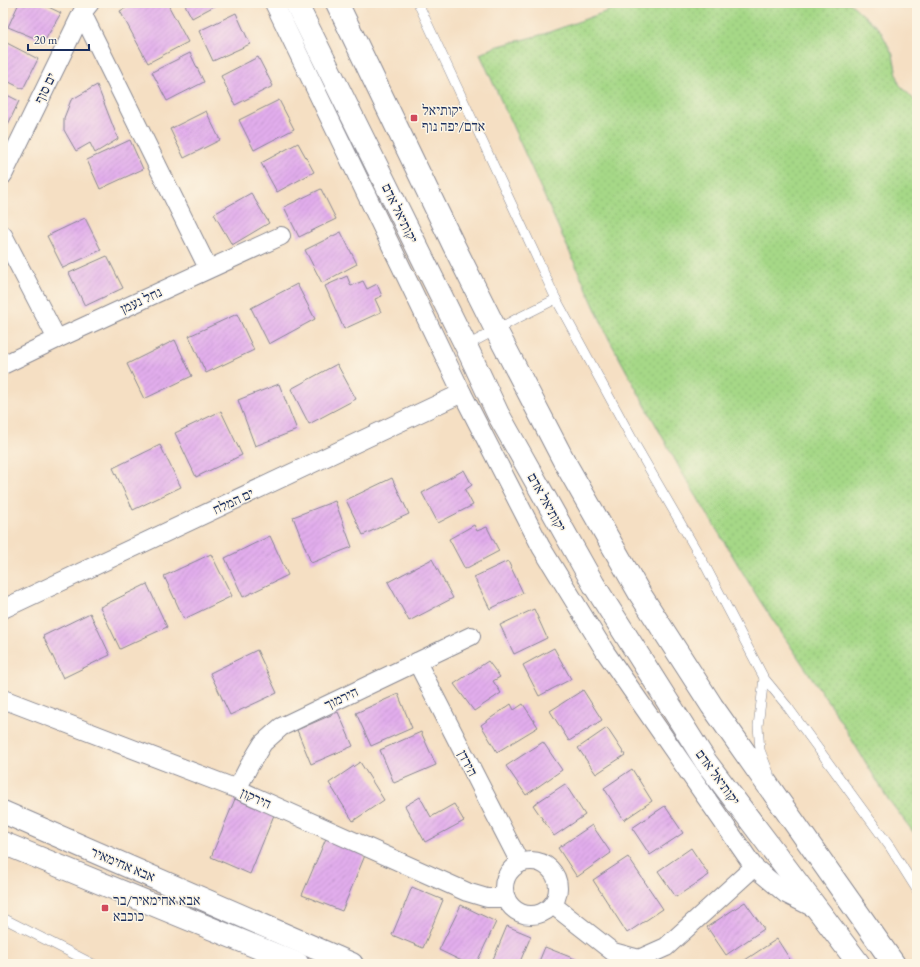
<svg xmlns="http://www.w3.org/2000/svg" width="920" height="967" viewBox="0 0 920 967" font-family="'EB Garamond','Frank Ruhl Libre',serif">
  <defs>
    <pattern id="grass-dots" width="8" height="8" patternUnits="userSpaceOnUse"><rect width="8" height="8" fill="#a6d887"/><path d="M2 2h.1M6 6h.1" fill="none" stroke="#8eba77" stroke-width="1.8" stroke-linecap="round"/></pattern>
    <pattern id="building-hatch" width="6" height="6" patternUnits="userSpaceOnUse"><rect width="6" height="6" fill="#e2adec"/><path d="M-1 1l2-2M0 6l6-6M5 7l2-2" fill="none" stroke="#c195cd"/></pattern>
  </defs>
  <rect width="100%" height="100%" fill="#fcf5e5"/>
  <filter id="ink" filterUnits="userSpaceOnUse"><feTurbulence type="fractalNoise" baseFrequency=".025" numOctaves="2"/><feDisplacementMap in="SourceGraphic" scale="8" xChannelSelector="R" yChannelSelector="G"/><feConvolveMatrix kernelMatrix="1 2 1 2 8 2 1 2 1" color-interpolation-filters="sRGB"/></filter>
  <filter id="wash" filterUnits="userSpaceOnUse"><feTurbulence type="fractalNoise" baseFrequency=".012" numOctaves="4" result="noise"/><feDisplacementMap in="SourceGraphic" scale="16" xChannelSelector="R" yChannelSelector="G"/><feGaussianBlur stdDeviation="0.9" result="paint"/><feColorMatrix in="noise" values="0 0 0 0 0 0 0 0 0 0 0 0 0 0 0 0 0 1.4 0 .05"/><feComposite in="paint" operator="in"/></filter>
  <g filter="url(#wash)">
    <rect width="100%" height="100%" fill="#f5dfc3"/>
    <path fill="url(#grass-dots)" stroke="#608472" d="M630,3H850L880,30L893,55L899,84L917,103V837L888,799L833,709L760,601L680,469L609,339L480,54L495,47L544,34Z"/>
    <g id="blocks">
      <g fill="url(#building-hatch)">
        <path d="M19,3H40L61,13L44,42L8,27Z"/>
        <path d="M135,3H167L188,42L148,63L120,11Z"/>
        <path d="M184,3H220L192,18Z"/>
        <path d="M236,13L250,44L213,61L199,31Z"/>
        <path d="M3,41L38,59L23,89L3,79Z"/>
        <path d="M190,53L204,82L167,101L152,72Z"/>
        <path d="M258,57L273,86L235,105L221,76Z"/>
        <path d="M97,85L118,139L95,153L90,143L76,151L64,130V118L71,100Z"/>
        <path d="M3,93L19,101L4,133L3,132Z"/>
        <path d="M279,100L294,129L254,150L239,120Z"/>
        <path d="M206,111L220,140L184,158L170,129Z"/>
        <path d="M130,140L143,169L100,189L87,160Z"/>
        <path d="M298,143L314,172L277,192L261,163Z"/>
        <path d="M321,189L336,219L299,237L284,207Z"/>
        <path d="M251,193L269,223L232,245L214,214Z"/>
        <path d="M85,218L101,250L63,268L47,236Z"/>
        <path d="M341,232L357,264L322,283L305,250Z"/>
        <path d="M107,256L123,288L85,306L69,273Z"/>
        <path d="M347,276L351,286L363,281L367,289L377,284L382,296L375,299L381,312L344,329L325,286Z"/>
        <path d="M297,284L315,319L269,344L251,308Z"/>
        <path d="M237,314L254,350L206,373L189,336Z"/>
        <path d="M175,340L192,376L144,399L127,364Z"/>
        <path d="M337,364L356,399L309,424L291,389Z"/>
        <path d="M279,384L297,430L255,446L238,400Z"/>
        <path d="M221,411L242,455L196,477L175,433Z"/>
        <path d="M160,445L181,487L133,510L113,468Z"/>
        <path d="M464,470L472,485L465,490L473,505L438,523L422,493Z"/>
        <path d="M392,478L409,514L363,535L346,500Z"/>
        <path d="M335,501L352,547L311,563L293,517Z"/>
        <path d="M474,525L477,531L487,527L499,551L465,569L449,539Z"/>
        <path d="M270,536L288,575L243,597L225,558Z"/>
        <path d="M211,554L232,596L184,619L164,576Z"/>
        <path d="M432,559L453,598L409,621L388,582Z"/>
        <path d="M508,561L523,593L490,609L474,577Z"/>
        <path d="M147,584L167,627L120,649L100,607Z"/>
        <path d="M534,609L547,638L514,654L500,625Z"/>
        <path d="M90,613L110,655L63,678L43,636Z"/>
        <path d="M554,648L571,679L539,696L523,665Z"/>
        <path d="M257,650L277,693L230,715L210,673Z"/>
        <path d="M488,661L500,677L493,681L501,693L474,711L454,684Z"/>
        <path d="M583,690L602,720L569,741L550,711Z"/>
        <path d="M398,694L412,728L371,746L356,713Z"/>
        <path d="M511,704L514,710L523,704L538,727L497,752L481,725Z"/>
        <path d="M338,712L353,746L311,764L297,730Z"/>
        <path d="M607,728L625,755L596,774L578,748Z"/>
        <path d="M421,732L436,765L394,783L380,750Z"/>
        <path d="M543,742L562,770L526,795L506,766Z"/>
        <path d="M360,762L384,800L353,821L329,783Z"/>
        <path d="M632,769L652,801L624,820L604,788Z"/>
        <path d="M565,784L585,815L554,836L533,805Z"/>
        <path d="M420,797L431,817L454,804L464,821L425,842L405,806Z"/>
        <path d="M235,799L274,815L250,874L211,857Z"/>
        <path d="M665,806L683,833L650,855L632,828Z"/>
        <path d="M592,825L611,853L577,877L558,848Z"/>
        <path d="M327,836L366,853L342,911L302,895Z"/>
        <path d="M691,848L709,875L676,897L658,871Z"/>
        <path d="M628,857L663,909L627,933L593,880Z"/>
        <path d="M412,887L443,900L423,948L392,935Z"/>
        <path d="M745,902L764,929L726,955L707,927Z"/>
        <path d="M461,905L496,922L476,964H468L439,950Z"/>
        <path d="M507,926L531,936L519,964H491Z"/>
        <path d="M777,939L793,964H739Z"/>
        <path d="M545,947L580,961L579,964H538Z"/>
      </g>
    </g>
  </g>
  <g filter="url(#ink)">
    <use href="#blocks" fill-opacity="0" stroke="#888790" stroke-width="1"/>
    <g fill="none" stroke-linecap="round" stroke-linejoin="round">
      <g stroke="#888790" stroke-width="10">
        <g id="lane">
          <path d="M418,3L556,299L636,446L706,567L764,678L787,706L890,847L917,890"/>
          <path d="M466,346L516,319L556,299"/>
          <path d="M764,678L758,726L760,750L769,773"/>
          <path d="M3,918L93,964"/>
        </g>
      </g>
      <g stroke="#888790" stroke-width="20">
        <g id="street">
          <path d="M274,3L462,393L541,547L606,653L754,867L786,894L816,909"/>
          <path d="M82,13L208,268"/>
          <path d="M3,175L82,13L90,3"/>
          <path d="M3,235L57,339"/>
          <path d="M3,365L57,339L281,236"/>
          <path d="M3,609L462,393"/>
          <path d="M417,662L520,863"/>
          <path d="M3,699L237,789L467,892L487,898H506"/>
          <path d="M237,789L249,766L263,743L281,727L471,636"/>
          <circle cx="531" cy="888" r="27"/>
          <path d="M553,905L613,952L639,959L666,947L754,867"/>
        </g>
      </g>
      <g stroke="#888790" stroke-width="24">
        <g id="secondary">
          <path d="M296,3L466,346L498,414L594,585L706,762L859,964"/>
          <path d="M337,3L454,246L496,330L564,461L640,594L712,706L894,964"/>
          <path d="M3,812L352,964"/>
          <path d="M3,843L298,964"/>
        </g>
      </g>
      <use href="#lane" stroke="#fff" stroke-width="9"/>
      <use href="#street" stroke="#fff" stroke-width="18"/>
      <use href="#secondary" stroke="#fff" stroke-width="22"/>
    </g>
  </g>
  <g fill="#d1495b" stroke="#fcf5e5" stroke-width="1.5">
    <rect x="410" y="114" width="8" height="8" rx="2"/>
    <rect x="101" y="904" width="8" height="8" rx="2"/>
  </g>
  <g text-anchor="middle" stroke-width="3" stroke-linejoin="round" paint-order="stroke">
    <g font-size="14" fill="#1b2f5e" stroke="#fcf5e5">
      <text transform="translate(45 88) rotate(-64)" y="5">ים סוף</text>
      <text transform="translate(400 213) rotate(64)" y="5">יקותיאל אדם</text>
      <text transform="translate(141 300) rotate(-25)" y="5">נחל נעמן</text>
      <text transform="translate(233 501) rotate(-25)" y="5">ים המלח</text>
      <text transform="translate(547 502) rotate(61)" y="5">יקותיאל אדם</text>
      <text transform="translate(341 698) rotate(-25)" y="5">הירמוך</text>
      <text transform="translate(468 763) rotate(63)" y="5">הירדן</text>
      <text transform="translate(718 777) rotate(54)" y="5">יקותיאל אדם</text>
      <text transform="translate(256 798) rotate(24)" y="5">הירקון</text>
      <text transform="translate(123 864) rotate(23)" y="5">אבא אחימאיר</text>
    </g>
    <g font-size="14" fill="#1b2f5e" stroke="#fcf5e5" text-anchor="start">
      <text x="422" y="115">יקותיאל<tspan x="422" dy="16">אדם/יפה נוף</tspan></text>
      <text x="113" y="905">אבא אחימאיר/בר<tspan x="113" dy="16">כוכבא</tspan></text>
    </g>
  </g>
  <rect width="920" height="967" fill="none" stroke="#fcf5e5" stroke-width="16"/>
  <path d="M28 44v6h61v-6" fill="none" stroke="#1b2f5e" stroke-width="2"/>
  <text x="34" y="44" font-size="12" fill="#1b2f5e" stroke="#fcf5e5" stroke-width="3" paint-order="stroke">20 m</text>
</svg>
